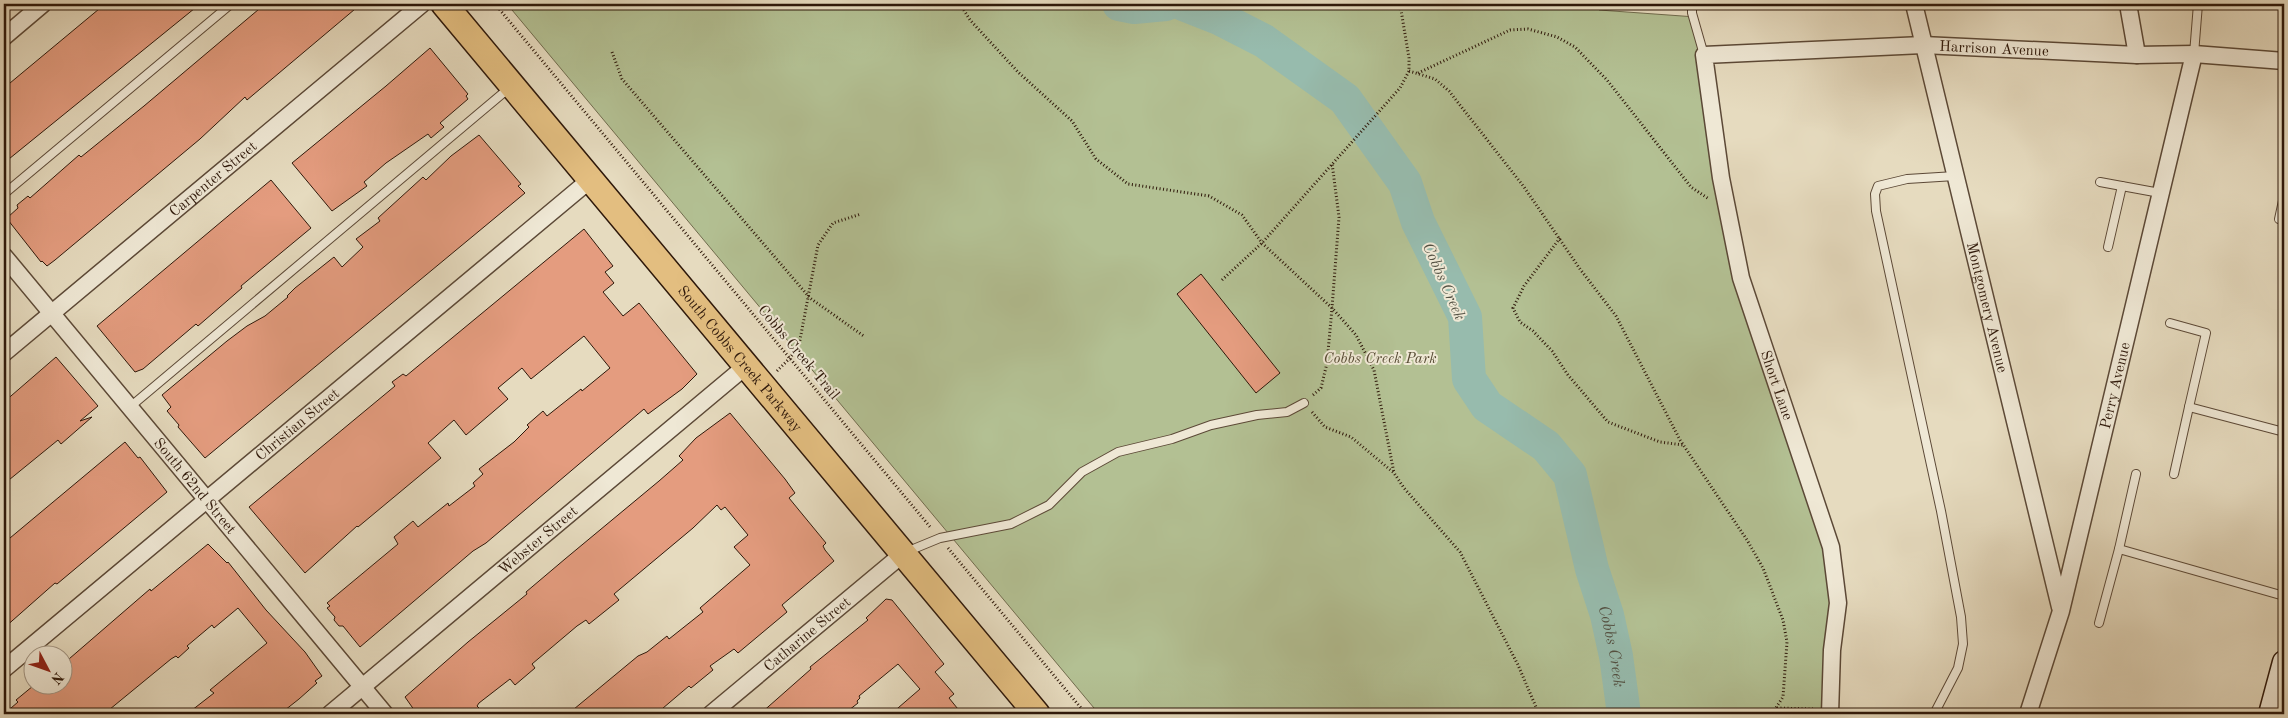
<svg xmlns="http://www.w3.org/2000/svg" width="2288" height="718" viewBox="0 0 2288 718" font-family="'Old Standard TT',serif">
  <rect width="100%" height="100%" fill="#e6dbbf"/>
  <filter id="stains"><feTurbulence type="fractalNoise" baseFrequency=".004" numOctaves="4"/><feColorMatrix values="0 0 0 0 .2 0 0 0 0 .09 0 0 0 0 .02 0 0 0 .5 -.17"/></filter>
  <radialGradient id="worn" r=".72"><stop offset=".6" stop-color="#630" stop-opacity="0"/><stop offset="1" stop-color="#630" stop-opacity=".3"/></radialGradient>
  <path fill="#b3c093" stroke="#706c4e" d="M507,4H1596L1599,10L1696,17L1758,332L1835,582L1834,714H1099Z"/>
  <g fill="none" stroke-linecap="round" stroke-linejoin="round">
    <g stroke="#97bbad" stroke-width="34">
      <path d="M1119,4L1134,7L1166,4"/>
      <path id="s1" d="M1183,4L1221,19L1264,41L1345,99L1405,183L1418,222L1465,317L1469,379L1487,406L1546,446L1570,475L1592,569L1607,615L1616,656L1624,714"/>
    </g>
  </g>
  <g fill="#e49c7f" stroke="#2e180a">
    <path d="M105,4H200L4,163V88Z"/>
    <path d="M265,4H361L247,100L245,97L200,139L55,260L47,266L42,261L41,262L8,220V217L18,208L17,205L28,196L30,198L79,155L81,157L144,106Z"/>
    <path d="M430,48L468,94L466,96L468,99L440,123L444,127L431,138L428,134L386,163L364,182L367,186L332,211L292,163L386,86Z"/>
    <path d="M479,135L521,184L518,186L525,193L205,458L178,427L179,425L167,411L171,407L162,395L227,341L247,326L265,316L288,297L287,296L295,288L334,257L342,267L363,247L356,239L380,221L378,218L423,177L426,180L451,156Z"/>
    <path d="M271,180L311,228L241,286L242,288L198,326L196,324L143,369L135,372L97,326Z"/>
    <path d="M584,229L613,266L605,272L614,283L603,292L623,316L639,303L697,374L682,389L648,414L644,409L486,543L473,551L360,647L343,626H339L334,620L335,617L327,608L330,606L327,603L398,544L394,537L413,521L418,527L448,503L449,506L475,486L473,483L483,474L479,469L514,442L529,427L527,425L543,411L547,416L581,389L582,391L610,368L584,336L531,379L522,368L498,388L508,399L466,435L454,420L428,443L441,458L358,527L357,526L305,573L249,507L395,386L392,382L403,374L406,376Z"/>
    <path d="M1201,274L1280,373L1256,393L1177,294Z"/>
    <path d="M56,357L98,406L80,421L92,417L61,444L58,440L4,484V402Z"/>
    <path d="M730,413L785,479L795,493L789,498L826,543L823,546L825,550L834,561L782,605L787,612L738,653L734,649L710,666L713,670L691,688L689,686L656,714H568L638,656L647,652L667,636L669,639L703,612L700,608L750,565L734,547L748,535L725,507L721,510L717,505L693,528L614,594L619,600L589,624L586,620L577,626L532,664L535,668L515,685L510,679L479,703L477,706L485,714H417L405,697L468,642L527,594L526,592L565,559L659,481L683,460L679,456L696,438Z"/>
    <path d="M125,442L138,458L140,457L167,492L57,584L55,583L4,628V543Z"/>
    <path d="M208,544L227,563L228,562L266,610L305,652L322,676L315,681L317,683L299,699L280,714H187L214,693L210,690L267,643L238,608L214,628L212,625L187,646L189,648L178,658L176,656L171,659L104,714H4L18,702L16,700L33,686H62V665L150,589L151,591Z"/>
    <path d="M886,599L892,600L944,664L935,672L954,694L949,698L962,714H891L920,689L898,664L859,696L860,698L857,701L858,703L844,714H760L811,669L810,667L868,620L866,618Z"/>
  </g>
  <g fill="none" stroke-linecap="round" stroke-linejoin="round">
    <g stroke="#5c4937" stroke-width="10">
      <g id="service">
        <path d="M1692,4V13L1704,55"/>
        <path d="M2194,54L2198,4"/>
        <path d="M2100,182L2160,193"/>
        <path d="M4,194L231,4"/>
        <path d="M2279,219L2284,196"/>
        <path d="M2108,247L2122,186"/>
        <path d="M2170,323L2206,333L2189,407L2284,432"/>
        <path d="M130,407L509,88"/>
        <path d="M2174,474L2189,407"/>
        <path d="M2119,549L2136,474"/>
        <path d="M906,552L940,538L1011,524L1049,505L1082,472L1118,452L1172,439L1211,425L1257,415L1287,412L1304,403"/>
        <path d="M2099,623L2119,549L2284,596"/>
        <path d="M1934,714L1958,668L1963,644L1961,617L1941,511L1876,211L1875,194L1878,186L1907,179L1955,176"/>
      </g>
    </g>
    <g stroke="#5c4937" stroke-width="19">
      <g id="minor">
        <path id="s2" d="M1914,4L2060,607"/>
        <path d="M2128,4L2137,55"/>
        <path d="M4,37L43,4"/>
        <path id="s3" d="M4,256L385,714"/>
        <path id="s4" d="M4,353L422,4"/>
        <path id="s5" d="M4,669L591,179"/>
        <path id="s6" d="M330,714L746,366"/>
        <path id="s7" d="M711,714L904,553"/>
        <path id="s8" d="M1830,714L1832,650L1838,603L1831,547L1741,278L1721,178L1704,55L1923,45L2137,55L2194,54L2284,61"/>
        <path id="s9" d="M2028,714L2061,611L2194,54"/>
      </g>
    </g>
    <g stroke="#2e180a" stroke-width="25">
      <path id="secondary" d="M2270,714L2284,662"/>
    </g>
    <g stroke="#2e180a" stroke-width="28">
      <g id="primary">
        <path id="s10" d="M444,4L1037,714"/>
      </g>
    </g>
    <g stroke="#2e180a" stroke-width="3" stroke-dasharray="1 2.5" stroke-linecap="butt">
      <path d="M495,4L931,528"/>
      <path d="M960,4L970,20L1018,72L1072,121L1096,159L1128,184L1209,196L1242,215L1262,243L1332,308L1356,335L1374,370L1394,473"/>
      <path d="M612,52L622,79L810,298L865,337"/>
      <path d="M1409,71L1435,79L1449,91L1524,187L1580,269L1616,316L1680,440L1747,540L1763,568L1783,620L1787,642L1783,697L1772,714"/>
      <path d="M1418,73L1510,30L1528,29L1557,37L1575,47L1607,80L1691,187L1709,199"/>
      <path d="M1560,238L1524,286L1513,308L1520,322L1533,331L1552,351L1568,375L1608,422L1660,442L1683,445"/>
      <path d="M1222,280L1262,243L1400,88L1409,71V58L1400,4"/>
      <path d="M777,371L790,358L799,345L818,245L833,223L861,214"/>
      <path d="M1313,395L1321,388L1327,363L1332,308L1339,217L1332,163"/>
      <path d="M1312,412L1325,427L1351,437L1394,473L1404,488L1460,552L1518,665L1539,714"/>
      <path d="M948,548L1086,714"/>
      <path d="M1777,708L1813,709"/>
    </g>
    <use href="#service" stroke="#efe8d5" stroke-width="8"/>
    <use href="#minor" stroke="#efe8d5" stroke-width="16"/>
    <use href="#secondary" stroke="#efe8d5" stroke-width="22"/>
    <use href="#primary" stroke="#e3be80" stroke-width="25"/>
  </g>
  <g text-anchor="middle" stroke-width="4" stroke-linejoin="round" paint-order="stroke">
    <g font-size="15" fill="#2e180a" stroke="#efe8d5">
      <text dy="5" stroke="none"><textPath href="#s8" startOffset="968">Harrison Avenue</textPath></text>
      <text dy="5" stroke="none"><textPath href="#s4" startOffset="272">Carpenter Street</textPath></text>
      <text dy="5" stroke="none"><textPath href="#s2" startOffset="312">Montgomery Avenue</textPath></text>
      <text transform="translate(799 352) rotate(50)" y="5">Cobbs Creek Trail</text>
      <text dy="5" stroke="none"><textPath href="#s10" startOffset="462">South Cobbs Creek Parkway</textPath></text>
      <text transform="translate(1777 385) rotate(71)" y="5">Short Lane</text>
      <text dy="5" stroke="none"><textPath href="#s9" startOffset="340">Perry Avenue</textPath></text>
      <text dy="5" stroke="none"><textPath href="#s5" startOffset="382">Christian Street</textPath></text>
      <text dy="5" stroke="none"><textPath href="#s3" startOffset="299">South 62nd Street</textPath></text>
      <text dy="5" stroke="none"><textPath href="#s6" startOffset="271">Webster Street</textPath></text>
      <text dy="5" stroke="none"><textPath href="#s7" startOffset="125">Catharine Street</textPath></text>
    </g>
    <g font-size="15" font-style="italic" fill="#564a33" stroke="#efe8d5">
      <text x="1380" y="363">Cobbs Creek Park</text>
    </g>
    <g font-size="16" font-style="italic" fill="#535143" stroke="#efe8d5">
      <text transform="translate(1445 281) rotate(66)" y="6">Cobbs Creek</text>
      <text dy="6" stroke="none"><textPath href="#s1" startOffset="819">Cobbs Creek</textPath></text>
    </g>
  </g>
  <rect width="2288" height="718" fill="none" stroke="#e6dbbf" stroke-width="20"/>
  <rect x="5" y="5" width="2278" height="708" fill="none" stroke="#2e180a" stroke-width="2.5"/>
  <rect x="10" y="10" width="2268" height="698" fill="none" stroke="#2e180a"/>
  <g transform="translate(48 670) rotate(131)"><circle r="24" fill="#efe8d5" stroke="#a29584"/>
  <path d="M0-4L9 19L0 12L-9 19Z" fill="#8f2418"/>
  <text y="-8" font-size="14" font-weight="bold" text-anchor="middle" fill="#2e180a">N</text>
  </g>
  <rect width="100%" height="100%" filter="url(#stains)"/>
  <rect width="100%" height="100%" fill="url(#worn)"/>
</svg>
